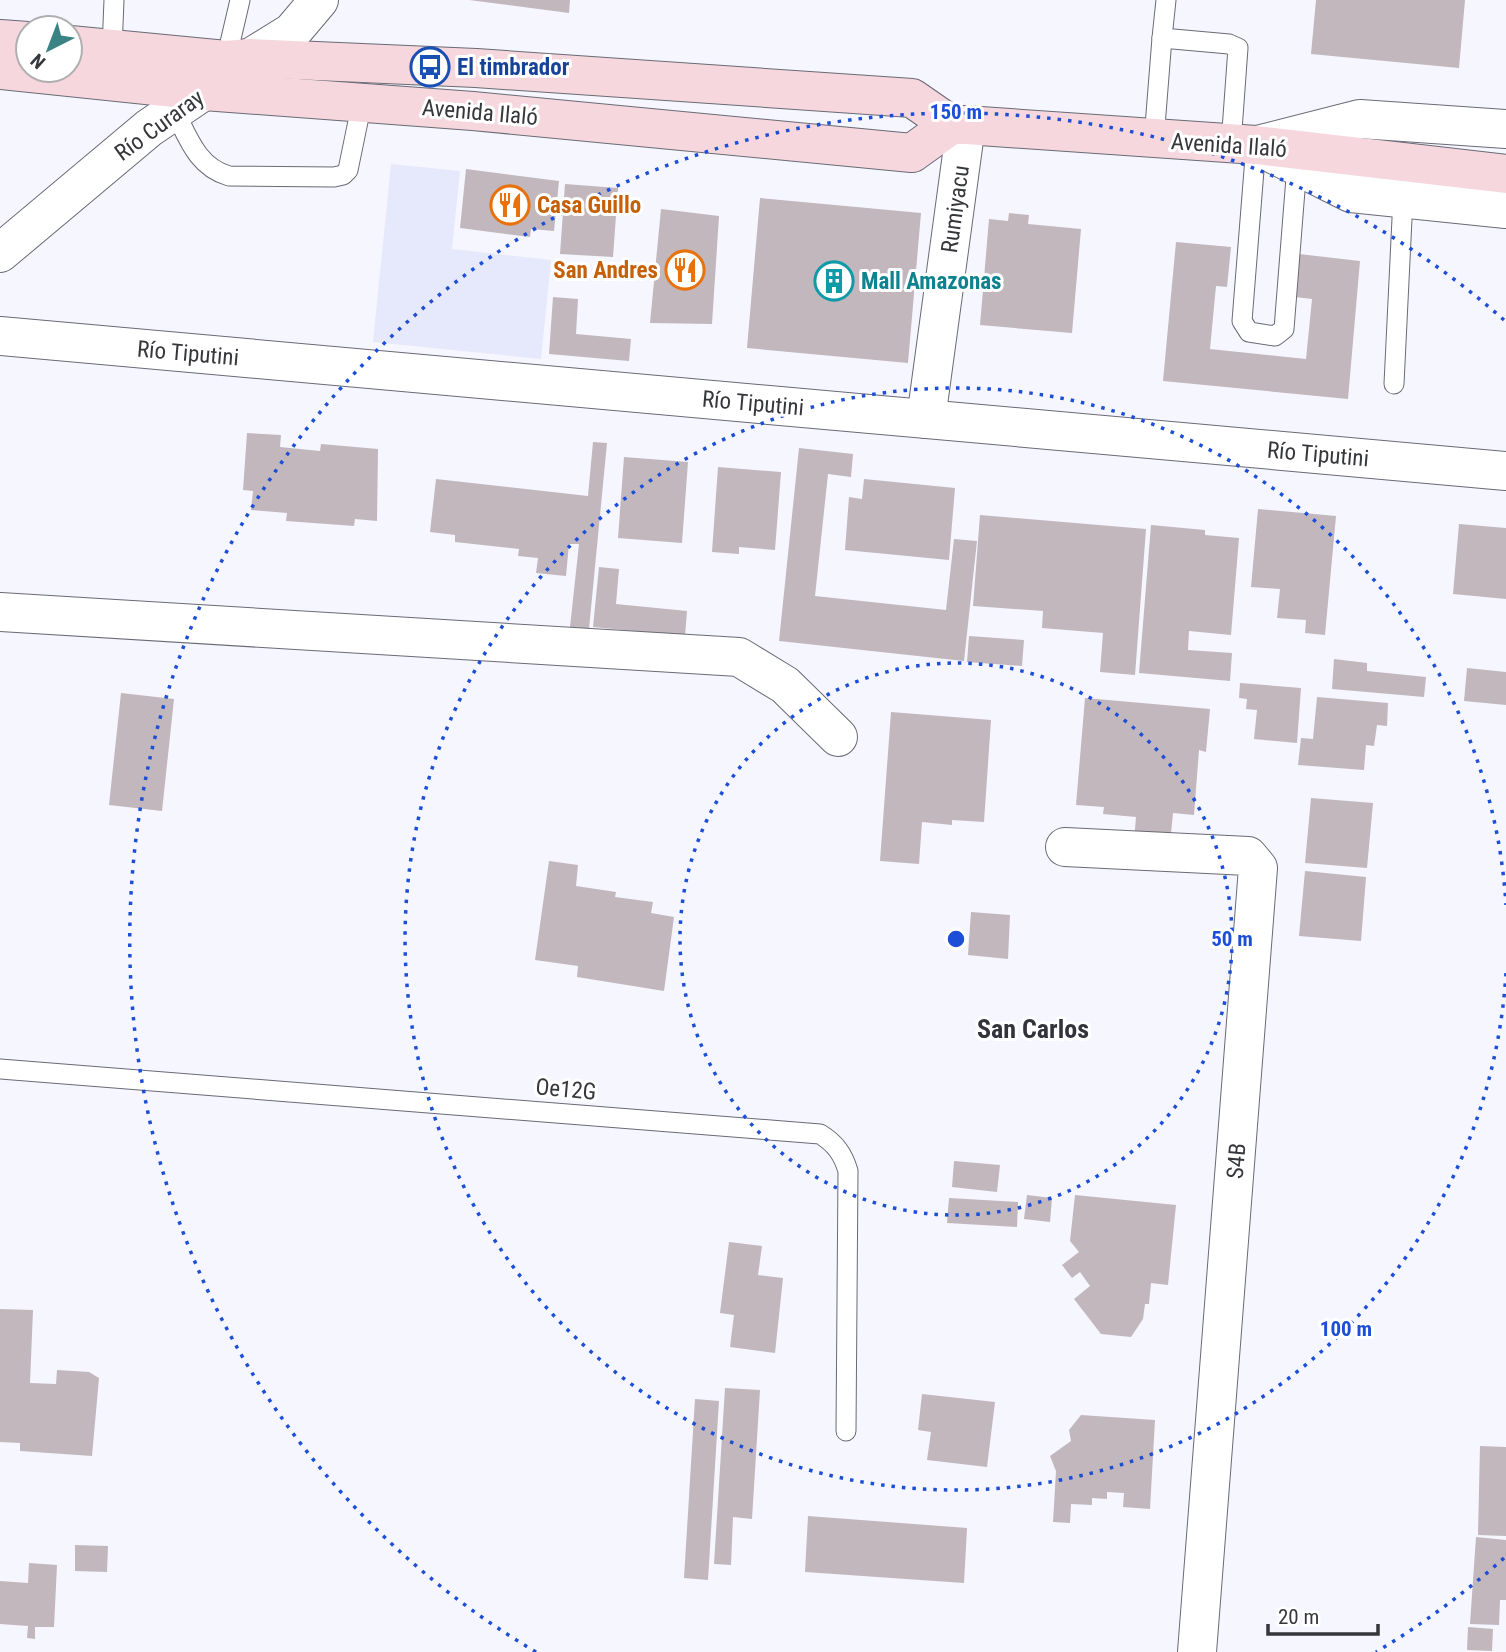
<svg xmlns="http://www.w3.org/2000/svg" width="1506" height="1652" viewBox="0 0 1506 1652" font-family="'Roboto Condensed',sans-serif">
  <rect width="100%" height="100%" fill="#f5f6ff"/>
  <path fill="#e6e8fb" d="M391,164L460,171L452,249L551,260L541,359L373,342Z"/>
  <g fill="#c2b7bd">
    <path d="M469,0H570L569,13Z"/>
    <path d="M1316,0H1465L1459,68L1311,54Z"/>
    <path d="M466,169L559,181L554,231L531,229L530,237L460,228Z"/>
    <path d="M565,184L618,188L613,257L560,254Z"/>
    <path d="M760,198L921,213L908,363L747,348Z"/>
    <path d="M661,209L719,216L712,324L650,323Z"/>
    <path d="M1009,213L1029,215L1028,224L1081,229L1072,333L980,325L989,219L1008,221Z"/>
    <path d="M1176,242L1231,247L1227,287L1216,286L1210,349L1306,359L1312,299L1295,297L1299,254L1360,261L1348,399L1163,381Z"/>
    <path d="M553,297L578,299L576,334L631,339L629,361L549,354Z"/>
    <path d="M247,433L281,435L280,447L320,451L321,444L378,449L377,521L355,519L354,526L286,521L287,513L251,510L253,491L243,490Z"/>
    <path d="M593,442L607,443L589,629L570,627L579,544H569L566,576L536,573L538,558L518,556L519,549L455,542V535L430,532L436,479L588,496Z"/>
    <path d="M799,448L853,454L851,477L828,474L815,596L946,610L954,539L977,541L964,661L779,641Z"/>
    <path d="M624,457L688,462L682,543L618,538Z"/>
    <path d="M718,467L781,472L775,550L739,547V554L712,552Z"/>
    <path d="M864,479L955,488L949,560L845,550L849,497L862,499Z"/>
    <path d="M1258,509L1336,516L1325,635L1305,633L1306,620L1277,618L1280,589L1251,587Z"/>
    <path d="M980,515L1146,529L1135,675L1100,672L1103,633L1042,628L1043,611L973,606Z"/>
    <path d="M1459,524L1506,528V599L1453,594Z"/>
    <path d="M1151,525L1205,530V535L1239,538L1231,635L1189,631L1188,650L1232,653L1230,681L1139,673Z"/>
    <path d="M599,567L619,569L616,604L687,611L685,636L593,627Z"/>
    <path d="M969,636L1024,640L1022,666L967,662Z"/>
    <path d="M1334,659L1367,663V671L1426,677L1424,697L1332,689Z"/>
    <path d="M1467,668L1506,672V705L1464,701Z"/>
    <path d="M1240,683L1301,688L1297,743L1254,739L1257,710L1246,709L1247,699L1239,698Z"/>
    <path d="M121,693L174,699L162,811L109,805Z"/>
    <path d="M1317,697L1388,703L1387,726L1377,725L1374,746L1366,745L1364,770L1298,765L1301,738L1313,739Z"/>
    <path d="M1085,698L1210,709L1206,752L1199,750L1194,815L1173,813L1170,844L1134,841L1136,817L1103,814L1104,807L1076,805Z"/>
    <path d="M891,712L991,720L984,822L952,820V825L922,822L919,864L880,861Z"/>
    <path d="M1311,798L1373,803L1367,868L1305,863Z"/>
    <path d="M549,861L578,865L576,886L616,892L615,897L653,902L651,913L674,917L664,991L577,977L578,966L535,960Z"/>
    <path d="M1305,871L1366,877L1361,941L1299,936Z"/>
    <path d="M971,912L1010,915L1008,959L968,955Z"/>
    <path d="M954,1161L1000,1165L997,1192L952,1187Z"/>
    <path d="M1027,1195L1052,1198L1050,1222L1024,1219Z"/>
    <path d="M1075,1195L1176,1205L1168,1285L1151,1283L1149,1304H1145L1143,1319L1131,1337L1101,1334L1074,1299L1090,1286L1080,1272L1072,1278L1062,1265L1079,1252L1070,1241Z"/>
    <path d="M949,1198L1018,1202L1017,1227L947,1223Z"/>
    <path d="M729,1242L762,1246L758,1275L783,1278L775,1353L730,1347L734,1315L720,1313Z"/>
    <path d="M0,1309L33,1310L30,1383L56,1384L57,1370L89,1372L99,1378L92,1456L20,1451V1443L0,1442Z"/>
    <path d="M725,1388L760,1390L752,1519L733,1517L731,1565L714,1564Z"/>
    <path d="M922,1394L995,1402L987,1467L927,1460L931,1432L918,1430Z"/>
    <path d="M695,1399L719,1401L708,1580L684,1578Z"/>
    <path d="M1081,1415L1155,1420L1150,1509L1123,1507L1124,1493L1107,1492V1499L1092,1498V1505L1071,1504L1070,1523L1053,1522L1056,1471L1050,1456L1071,1441L1069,1430Z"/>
    <path d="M1480,1446L1506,1447V1536L1478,1535Z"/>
    <path d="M808,1516L967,1528L964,1583L805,1572Z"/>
    <path d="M1476,1537L1506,1540V1600H1500L1499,1625L1470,1624Z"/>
    <path d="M75,1545L108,1546L107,1572L75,1571Z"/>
    <path d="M29,1563L57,1565L54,1627H35V1639L27,1638L28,1626L0,1624V1581L28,1583Z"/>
    <path d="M1468,1627L1493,1629L1492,1651L1467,1650Z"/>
  </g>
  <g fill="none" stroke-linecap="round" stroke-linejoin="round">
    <g stroke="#696a74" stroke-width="21">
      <g id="service">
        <path d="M1166,0L1162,38L1229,44L1238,48L1231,144"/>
        <path d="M112,49L114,0"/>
        <path d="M226,60L240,0"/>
        <path d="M174,110C188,137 197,167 229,176L334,177L343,175L348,170L362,102"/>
        <path d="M1154,139L1162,38"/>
        <path d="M1256,145L1242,321L1249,332L1275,336L1284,329L1297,165"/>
        <path d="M1394,384L1403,198"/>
        <path d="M0,1069L820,1134C835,1143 843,1154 848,1171L846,1431"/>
      </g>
    </g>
    <g stroke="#696a74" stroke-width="40">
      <g id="minor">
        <path d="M0,253L149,128L220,80"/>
        <path d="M0,336L1506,471"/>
        <path d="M926,419L966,125"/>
        <path d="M0,612L739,657L785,685L838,737"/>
        <path d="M1065,847L1248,856L1258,868L1197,1652"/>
      </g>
    </g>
    <g stroke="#696a74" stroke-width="40">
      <g id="tertiary">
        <path d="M250,58L292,32L319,0"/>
        <path d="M1258,145L1360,119L1506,129"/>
        <path d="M1261,148L1351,193L1506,209"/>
      </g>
    </g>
    <g stroke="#696a74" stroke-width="40">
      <g id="secondary">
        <path d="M0,39L28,41"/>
        <path d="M70,45L226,60L250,58L476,68L912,98L951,125"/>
        <path d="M0,70L204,91L473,111L912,153L951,125H966L1256,145L1506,174"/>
      </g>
    </g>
    <use href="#service" stroke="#fff" stroke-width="19"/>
    <use href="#minor" stroke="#fff" stroke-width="38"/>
    <use href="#tertiary" stroke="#fff" stroke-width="38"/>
    <use href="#secondary" stroke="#f6d7de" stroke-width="38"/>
  </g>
  <g fill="none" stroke="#1d4ed8" stroke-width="3.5" stroke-dasharray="3.5 7">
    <circle cx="956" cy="939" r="276"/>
    <path d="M1506 973A551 551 0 1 1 1506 905"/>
    <path d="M1504 1558A827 827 0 0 1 1376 1652M536 1652A827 827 0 1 1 1504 320"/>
  </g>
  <defs>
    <g id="bus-ring" transform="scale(2.0125)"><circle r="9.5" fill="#fff" stroke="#1a4fb4" stroke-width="1.5"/><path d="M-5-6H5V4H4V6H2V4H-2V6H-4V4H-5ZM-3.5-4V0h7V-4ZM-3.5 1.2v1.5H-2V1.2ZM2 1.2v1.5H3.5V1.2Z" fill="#1a4fb4"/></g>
    <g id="restaurant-ring" transform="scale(2.0125)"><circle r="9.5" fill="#fff" stroke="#e8710a" stroke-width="1.5"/><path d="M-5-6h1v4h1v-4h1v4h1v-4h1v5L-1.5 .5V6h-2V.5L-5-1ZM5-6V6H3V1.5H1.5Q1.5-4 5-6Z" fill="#e8710a"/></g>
    <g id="building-ring" transform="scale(2.0125)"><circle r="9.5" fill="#fff" stroke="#0f9aa8" stroke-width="1.5"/><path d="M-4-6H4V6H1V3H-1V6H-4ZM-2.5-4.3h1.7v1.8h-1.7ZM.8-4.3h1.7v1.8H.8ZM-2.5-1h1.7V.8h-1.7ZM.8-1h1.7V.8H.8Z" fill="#0f9aa8"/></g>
  </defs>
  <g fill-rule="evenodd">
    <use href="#bus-ring" x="430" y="67"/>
    <use href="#restaurant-ring" x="510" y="205"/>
    <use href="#restaurant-ring" x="685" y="270"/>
    <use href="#building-ring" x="834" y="281"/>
  </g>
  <g text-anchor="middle" stroke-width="6" stroke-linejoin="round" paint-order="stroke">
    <g font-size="23" font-weight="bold" fill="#164399" stroke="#fff" text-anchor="start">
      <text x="457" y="75">El timbrador</text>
    </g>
    <g font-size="23" fill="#36373b" stroke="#fff">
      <text transform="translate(480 112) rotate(5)" y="8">Avenida Ilaló</text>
      <text transform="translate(159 125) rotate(-36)" y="8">Río Curaray</text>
      <text transform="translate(1229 145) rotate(4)" y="8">Avenida Ilaló</text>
      <text transform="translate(955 209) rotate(-82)" y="8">Rumiyacu</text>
      <text transform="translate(188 353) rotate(5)" y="8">Río Tiputini</text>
      <text transform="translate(753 403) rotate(5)" y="8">Río Tiputini</text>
      <text transform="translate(1318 454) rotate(5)" y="8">Río Tiputini</text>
      <text transform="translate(566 1089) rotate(5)" y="8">Oe12G</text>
      <text transform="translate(1236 1161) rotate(-85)" y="8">S4B</text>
    </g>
    <g font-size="23" font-weight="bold" fill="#c56008" stroke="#fff" text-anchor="start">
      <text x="537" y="213">Casa Guillo</text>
      <text x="658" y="278" text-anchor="end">San Andres</text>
    </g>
    <g font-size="23" font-weight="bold" fill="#0d838f" stroke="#fff" text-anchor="start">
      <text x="861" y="289">Mall Amazonas</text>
    </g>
    <g font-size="26" font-weight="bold" fill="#32333b" stroke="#fff">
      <text x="1033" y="1038">San Carlos</text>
    </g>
  </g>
  <circle cx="956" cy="939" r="10" fill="#1d4ed8" stroke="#fff" stroke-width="3.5"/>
  <g font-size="21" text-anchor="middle" font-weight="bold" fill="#1d4ed8" stroke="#fff" stroke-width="6" stroke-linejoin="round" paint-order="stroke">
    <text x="956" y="119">150 m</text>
    <text x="1232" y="946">50 m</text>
    <text x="1346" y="1336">100 m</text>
  </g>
  <g transform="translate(49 49) rotate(222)"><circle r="33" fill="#ffffff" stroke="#afafb1" stroke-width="2"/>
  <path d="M0-5L12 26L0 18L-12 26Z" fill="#3a8385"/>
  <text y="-10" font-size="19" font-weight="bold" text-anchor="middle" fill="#36373b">N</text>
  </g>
  <path d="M1268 1624v10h110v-10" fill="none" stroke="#36373b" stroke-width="3.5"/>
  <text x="1278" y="1624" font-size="21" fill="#36373b" stroke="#ffffff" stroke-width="5" paint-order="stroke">20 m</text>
</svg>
